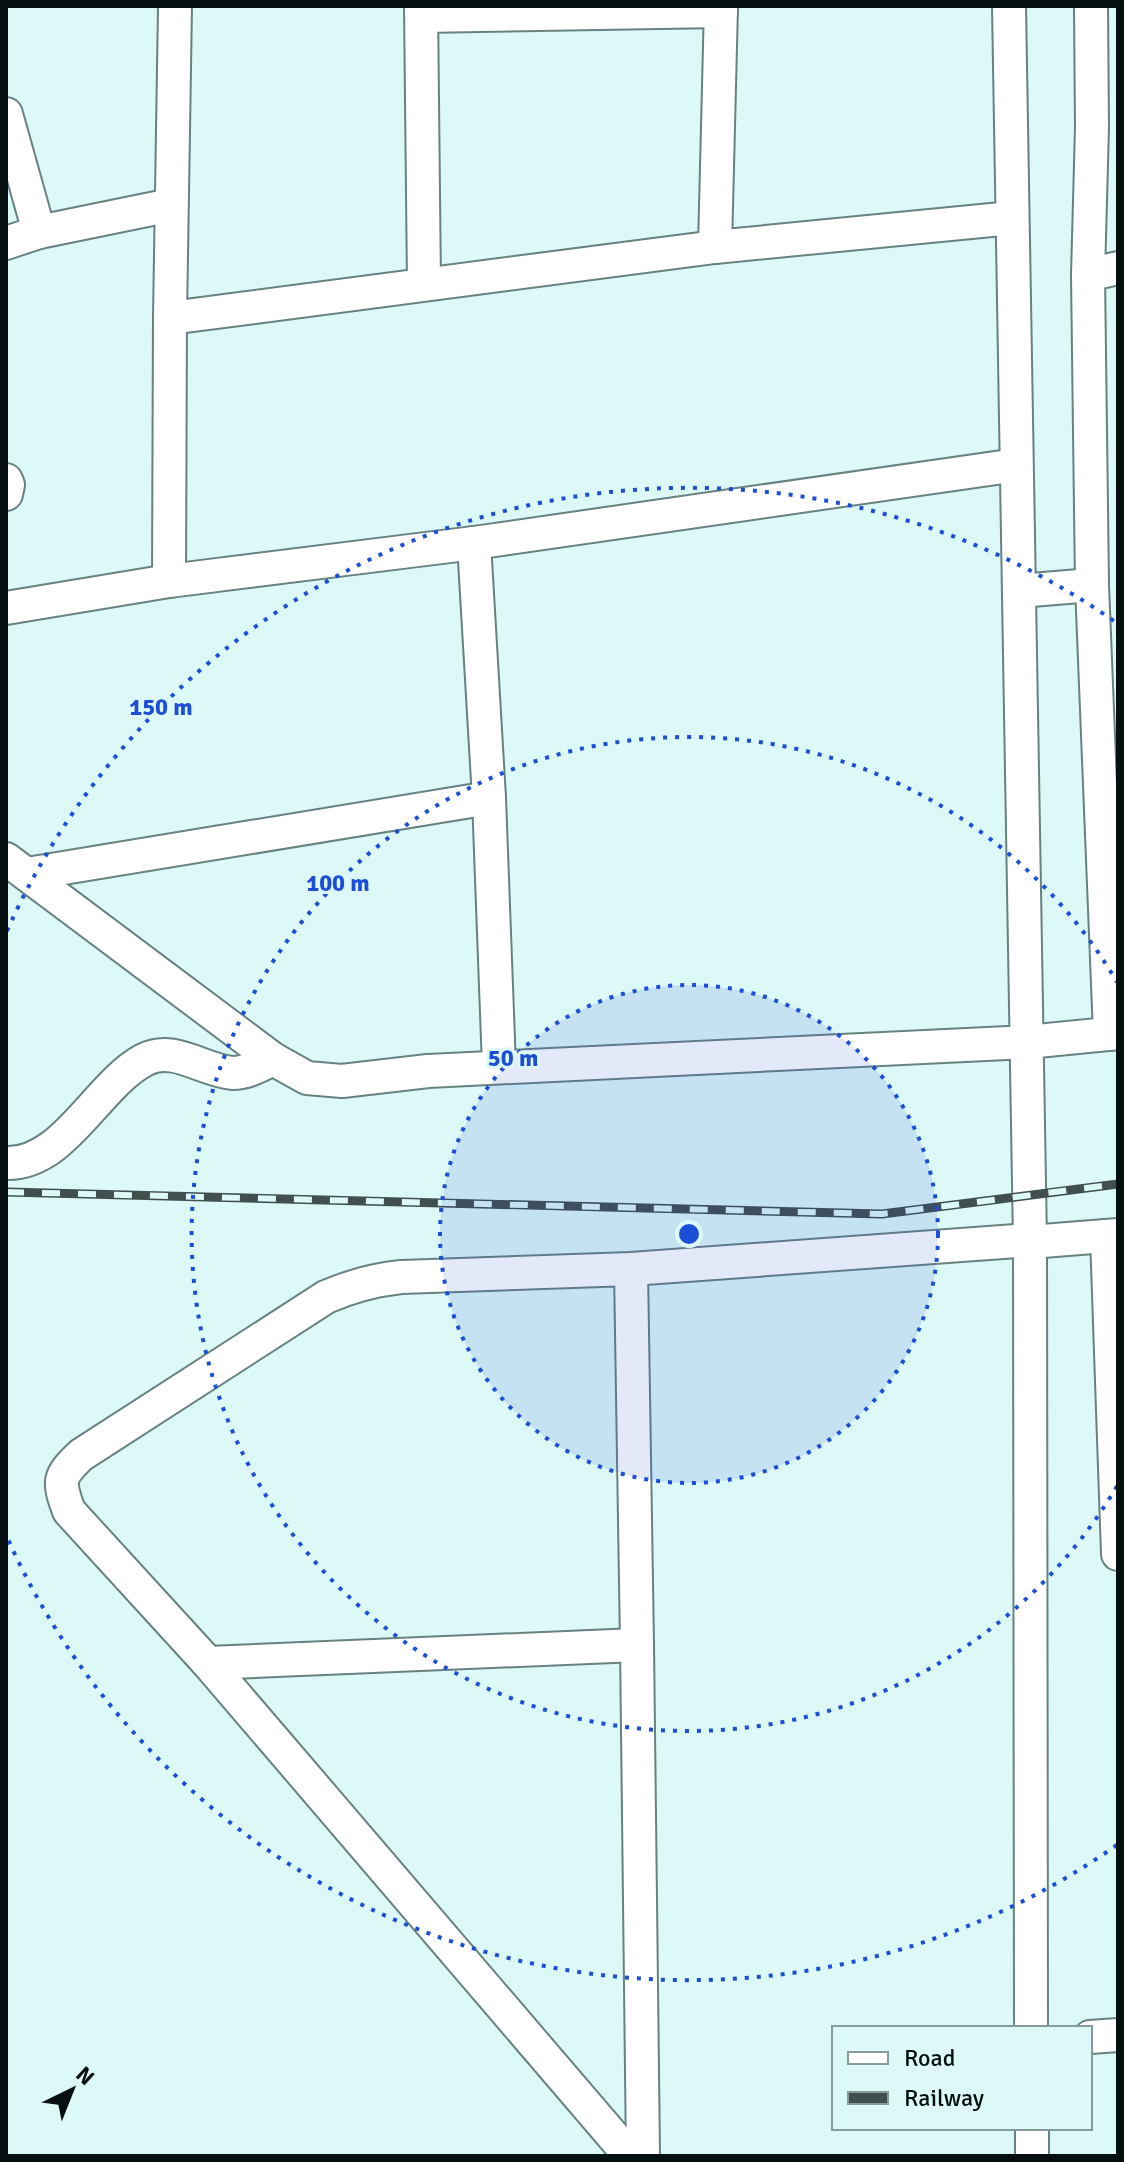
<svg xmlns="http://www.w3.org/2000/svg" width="1124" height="2162" viewBox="0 0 1124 2162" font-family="Signika,sans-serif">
  <rect width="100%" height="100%" fill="#dcf8f7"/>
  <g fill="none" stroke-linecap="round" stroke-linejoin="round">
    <g stroke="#688181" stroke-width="36">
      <g id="minor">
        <path d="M421,6L424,284"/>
        <path d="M1009,6L1030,1242L1031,2028"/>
        <path d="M1091,6L1092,127L1088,275L1092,585L1110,1034"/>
        <path d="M422,16L721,11"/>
        <path d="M6,114L39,232L171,205"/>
        <path d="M6,243L39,232"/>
        <path d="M715,247L721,6"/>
        <path d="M1088,275L1118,268"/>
        <path d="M170,318L715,247L1012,218"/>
        <path d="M6,480L8,485L6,494"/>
        <path d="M474,543L489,798L499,1067"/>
        <path d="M169,581L170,318L175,6"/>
        <path d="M1019,591L1092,585"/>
        <path d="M6,608L169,581L474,543L1016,465"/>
        <path d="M6,859L273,1059L307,1078L342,1081L428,1071L1027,1042L1118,1033"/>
        <path d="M27,874L489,798"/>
        <path d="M6,1163C64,1165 97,1085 144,1060C174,1044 203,1071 233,1073C247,1073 261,1065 273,1059"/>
        <path d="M1107,1236L1118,1554"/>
        <path d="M1030,1242L1118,1235"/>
        <path d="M631,1269L637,1645L643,2156"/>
        <path d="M208,1663L637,1645"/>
        <path d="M1090,2037L1118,2035"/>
        <path d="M1032,2128V2156"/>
        <path d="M630,2156L208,1663L69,1511C58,1481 58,1477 81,1455L326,1297C351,1286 373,1280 401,1277L631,1269L1030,1240"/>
      </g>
    </g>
    <use href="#minor" stroke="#fff" stroke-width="32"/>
    <g stroke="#41504f" stroke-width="9">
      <path id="rail" d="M6,1192L882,1214L1118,1184"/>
    </g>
    <use href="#rail" stroke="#dcf8f7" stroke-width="6" stroke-dasharray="18" stroke-linecap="butt"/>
  </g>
  <circle cx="689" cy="1234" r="249" fill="#1d4ed8" fill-opacity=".12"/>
  <g fill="none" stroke="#1d4ed8" stroke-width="4" stroke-dasharray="4 8">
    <circle cx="689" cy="1234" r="249"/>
    <path d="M1117 1486A497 497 0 1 1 1117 982"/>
    <path d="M1117 1845A746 746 0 0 1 7 1537M7 931A746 746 0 0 1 1117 623"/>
  </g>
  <circle cx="689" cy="1234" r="12" fill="#1d4ed8" stroke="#dcf8f7" stroke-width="4"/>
  <g font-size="24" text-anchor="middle" font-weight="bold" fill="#1d4ed8" stroke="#dcf8f7" stroke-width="6" stroke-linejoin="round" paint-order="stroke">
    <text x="161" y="715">150 m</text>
    <text x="338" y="891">100 m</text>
    <text x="513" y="1066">50 m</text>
  </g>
  <rect width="1124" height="2162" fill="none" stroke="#060f0f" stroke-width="16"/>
  <rect x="832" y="2026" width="260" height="104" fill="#dcf8f7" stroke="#869b9a" stroke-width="2"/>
  <rect x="848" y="2052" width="40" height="12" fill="#ffffff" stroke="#869b9a" stroke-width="2"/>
  <text x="904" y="2066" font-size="24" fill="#060f0f">Road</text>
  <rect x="848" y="2092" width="40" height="12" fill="#41504f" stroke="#869b9a" stroke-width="2"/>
  <text x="904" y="2106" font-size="24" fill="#060f0f">Railway</text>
  <g transform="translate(72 2090) rotate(43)" stroke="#dcf8f7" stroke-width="6" paint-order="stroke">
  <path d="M0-6L14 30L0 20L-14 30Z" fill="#060f0f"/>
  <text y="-12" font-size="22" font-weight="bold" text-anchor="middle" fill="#060f0f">N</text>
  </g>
</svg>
